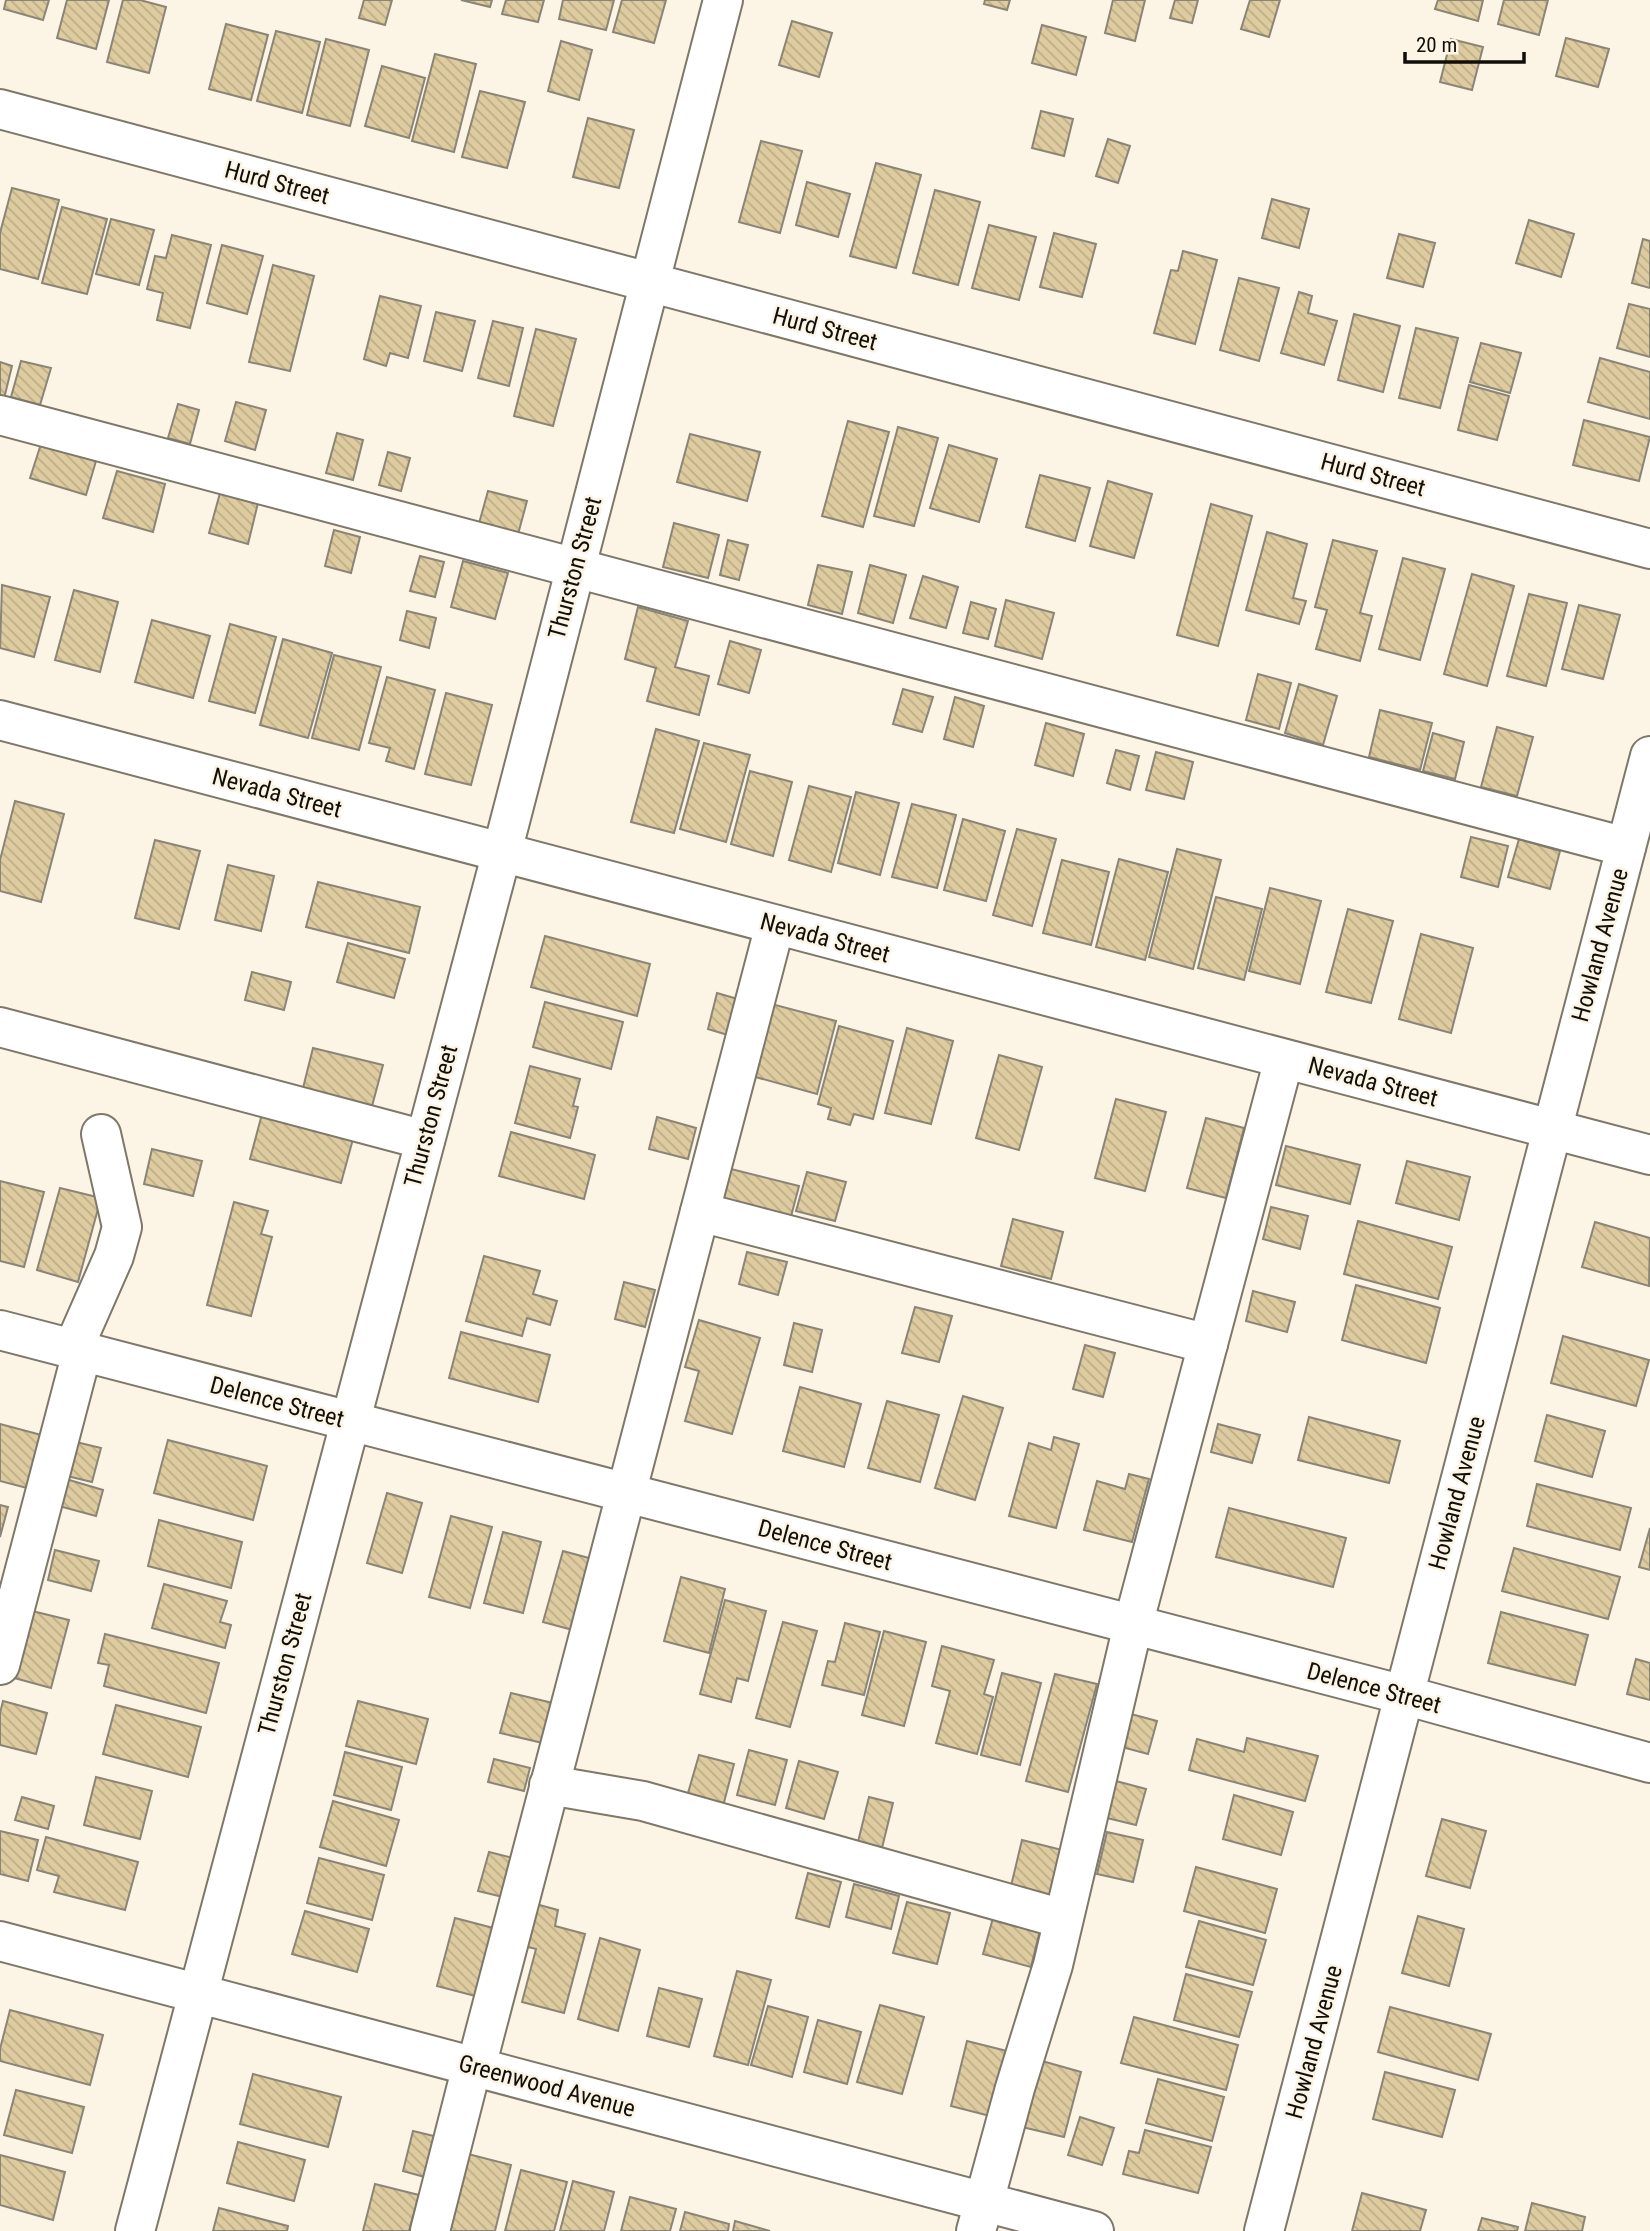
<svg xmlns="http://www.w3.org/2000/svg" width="1650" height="2231" viewBox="0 0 1650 2231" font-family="'Roboto Condensed',sans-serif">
  <defs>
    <pattern id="building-back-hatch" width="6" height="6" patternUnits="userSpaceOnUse" patternTransform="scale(1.75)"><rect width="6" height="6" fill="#decba0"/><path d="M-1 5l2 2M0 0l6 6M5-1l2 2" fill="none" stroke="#bdad88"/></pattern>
  </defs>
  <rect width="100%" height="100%" fill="#fcf5e6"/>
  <g fill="url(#building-back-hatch)" stroke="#8b8577" stroke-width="2">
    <path d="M6,0H49L43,20L4,9Z"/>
    <path d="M67,0H109L96,49L57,38Z"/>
    <path d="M123,0H140L166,7L149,73L107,62Z"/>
    <path d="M364,0H392L385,25L359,18Z"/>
    <path d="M461,0H492L490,7Z"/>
    <path d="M506,0H544L538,22L502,14Z"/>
    <path d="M563,0H614L606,30L559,19Z"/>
    <path d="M622,0H666L654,43L613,32Z"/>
    <path d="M985,0H1010L1007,10L984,4Z"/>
    <path d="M1113,0H1145L1135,41L1105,33Z"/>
    <path d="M1175,0H1198L1192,23L1170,18Z"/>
    <path d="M1250,0H1280L1269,37L1241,29Z"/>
    <path d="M1438,0H1483L1478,21L1435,9Z"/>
    <path d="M1504,0H1548L1539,35L1498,24Z"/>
    <path d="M792,21L832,33L819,77L779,65Z"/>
    <path d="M226,24L268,35L251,100L209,89Z"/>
    <path d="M1042,25L1086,37L1076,75L1032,63Z"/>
    <path d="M276,31L320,42L302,113L257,101Z"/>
    <path d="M1566,38L1609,49L1598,87L1556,76Z"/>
    <path d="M326,39L369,50L350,126L307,115Z"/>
    <path d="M1451,39L1483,47L1472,90L1440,82Z"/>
    <path d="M561,41L592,50L579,100L548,91Z"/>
    <path d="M435,54L476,64L454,152L412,141Z"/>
    <path d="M382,66L425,78L409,138L365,126Z"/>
    <path d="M480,91L525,102L507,168L462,157Z"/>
    <path d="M1041,111L1073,119L1064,156L1032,148Z"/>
    <path d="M588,118L634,130L619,188L573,177Z"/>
    <path d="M1108,139L1130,146L1118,183L1096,176Z"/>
    <path d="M761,141L802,151L780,233L739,222Z"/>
    <path d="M876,163L921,175L896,268L850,256Z"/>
    <path d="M807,182L850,194L838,237L796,225Z"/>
    <path d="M12,188L59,200L38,279L0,269V233Z"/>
    <path d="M935,190L980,202L958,285L913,273Z"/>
    <path d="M1272,199L1309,209L1299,248L1262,238Z"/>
    <path d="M62,207L107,219L87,294L42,283Z"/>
    <path d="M111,219L154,230L139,285L96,274Z"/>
    <path d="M1529,220L1574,234L1561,277L1516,263Z"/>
    <path d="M989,225L1036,237L1019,300L972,288Z"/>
    <path d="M1054,233L1096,244L1082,297L1040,287Z"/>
    <path d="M1399,234L1435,243L1423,287L1387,278Z"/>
    <path d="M172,235L211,245L190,328L157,320L163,293L147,289L155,256L166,258Z"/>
    <path d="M1643,239L1650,241V288L1632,283Z"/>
    <path d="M222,245L263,256L247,314L207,303Z"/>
    <path d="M1183,251L1217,260L1195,344L1154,333L1171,270L1178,271Z"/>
    <path d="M273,265L314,276L290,371L249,362Z"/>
    <path d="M1239,278L1279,288L1259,361L1220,350Z"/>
    <path d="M1299,292L1312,296L1308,313L1337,321L1324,365L1281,353Z"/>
    <path d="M380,296L421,306L408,358L390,353L386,366L364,359Z"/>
    <path d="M1629,304L1650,309V357L1617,348Z"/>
    <path d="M436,312L475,321L462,371L424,361Z"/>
    <path d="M1354,314L1400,326L1383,392L1338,380Z"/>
    <path d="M493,321L523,328L509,386L478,378Z"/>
    <path d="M1416,328L1458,338L1440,408L1399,398Z"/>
    <path d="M536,329L576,339L553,426L514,416Z"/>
    <path d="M1481,343L1521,353L1510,393L1470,382Z"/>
    <path d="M1600,358L1650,372V419L1588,402Z"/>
    <path d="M21,361L51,368L40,405L11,397Z"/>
    <path d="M0,362L12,366L3,403L0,402Z"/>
    <path d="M1469,385L1509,396L1497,440L1458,430Z"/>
    <path d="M236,402L266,410L255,450L225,441Z"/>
    <path d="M178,404L199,410L190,444L168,438Z"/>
    <path d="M1584,420L1650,437L1639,481L1573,465Z"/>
    <path d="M848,421L889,432L863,527L822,516Z"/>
    <path d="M898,427L938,438L914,526L874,516Z"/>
    <path d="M337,433L363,440L353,480L326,473Z"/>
    <path d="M690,434L760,452L747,501L677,482Z"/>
    <path d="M41,444L96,461L86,495L30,478Z"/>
    <path d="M949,445L997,459L979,522L930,508Z"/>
    <path d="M388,452L410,458L401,491L379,485Z"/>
    <path d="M117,471L165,484L153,532L103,518Z"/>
    <path d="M1040,475L1090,488L1075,541L1026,527Z"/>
    <path d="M1108,481L1152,494L1134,558L1090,546Z"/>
    <path d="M488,491L527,501L517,538L478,527Z"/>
    <path d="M220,493L258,503L248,544L209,533Z"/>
    <path d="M1211,504L1252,516L1218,646L1177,635Z"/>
    <path d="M674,523L719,535L708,578L663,567Z"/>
    <path d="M334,530L360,537L351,573L325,566Z"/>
    <path d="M1267,532L1307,544L1293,598L1306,601L1299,624L1246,610Z"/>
    <path d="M728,540L748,545L739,580L720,575Z"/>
    <path d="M1333,540L1377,551L1360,613L1372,616L1360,661L1316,649L1327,610L1315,607Z"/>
    <path d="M420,556L444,562L435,597L410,591Z"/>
    <path d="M1403,558L1445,569L1420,660L1379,649Z"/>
    <path d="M463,561L508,573L495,619L451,607Z"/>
    <path d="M818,565L852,572L842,614L808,605Z"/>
    <path d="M870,565L906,575L893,623L858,613Z"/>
    <path d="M1472,574L1514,586L1487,686L1444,674Z"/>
    <path d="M923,576L958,587L946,628L910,618Z"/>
    <path d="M2,585L50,597L34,657L0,648Z"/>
    <path d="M74,590L118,602L100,672L55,660Z"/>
    <path d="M1529,594L1567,603L1546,686L1507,676Z"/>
    <path d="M1006,600L1054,613L1042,659L995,646Z"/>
    <path d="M971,602L996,609L988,639L963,633Z"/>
    <path d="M1579,605L1620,615L1603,679L1562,669Z"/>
    <path d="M638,607L688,621L675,667L709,676L699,715L647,701L656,668L625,659Z"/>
    <path d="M407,611L436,618L429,648L400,640Z"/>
    <path d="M152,620L210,636L193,698L135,682Z"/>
    <path d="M230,624L276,637L255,713L209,701Z"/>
    <path d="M283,639L332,653L308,738L260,725Z"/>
    <path d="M730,641L761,650L749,693L718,684Z"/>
    <path d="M334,655L381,667L359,750L312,738Z"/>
    <path d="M1258,674L1291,683L1279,729L1246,720Z"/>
    <path d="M387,677L435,690L414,769L386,761L390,748L369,743Z"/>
    <path d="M1299,684L1337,696L1323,745L1285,733Z"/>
    <path d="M903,689L933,697L922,732L893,724Z"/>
    <path d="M446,693L492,705L471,785L425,774Z"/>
    <path d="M955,697L984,706L973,747L944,739Z"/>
    <path d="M1380,710L1432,723L1420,770L1369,757Z"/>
    <path d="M1046,723L1084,734L1073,776L1035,765Z"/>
    <path d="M1497,727L1533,737L1517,796L1481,787Z"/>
    <path d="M656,729L699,741L674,833L631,822Z"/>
    <path d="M1433,733L1464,742L1455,779L1423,771Z"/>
    <path d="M704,743L750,755L726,842L680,829Z"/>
    <path d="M1116,750L1139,756L1130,790L1107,783Z"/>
    <path d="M1156,752L1193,762L1184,799L1146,790Z"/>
    <path d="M750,771L792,782L773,856L731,844Z"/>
    <path d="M809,786L851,797L831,872L789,860Z"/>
    <path d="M856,792L899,803L880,875L838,863Z"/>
    <path d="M15,801L64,814L41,902L0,891V860Z"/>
    <path d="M912,804L956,815L937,888L892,877Z"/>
    <path d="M963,819L1005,831L986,901L944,890Z"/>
    <path d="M1017,829L1056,839L1032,926L993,915Z"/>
    <path d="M1471,837L1508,846L1498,887L1461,877Z"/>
    <path d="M1519,839L1560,851L1550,889L1508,877Z"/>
    <path d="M155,840L200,851L179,929L135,918Z"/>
    <path d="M1177,849L1221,860L1193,969L1149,957Z"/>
    <path d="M1119,859L1168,872L1145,960L1096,947Z"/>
    <path d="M1062,860L1109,872L1091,945L1043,933Z"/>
    <path d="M228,865L274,876L261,931L215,920Z"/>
    <path d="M318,882L420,907L409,953L306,927Z"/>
    <path d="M1270,888L1321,901L1300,984L1249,971Z"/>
    <path d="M1216,897L1262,909L1244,980L1198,968Z"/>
    <path d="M1348,909L1393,921L1371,1003L1326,992Z"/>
    <path d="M1421,934L1473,948L1451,1033L1399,1019Z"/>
    <path d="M545,936L650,964L637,1016L531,987Z"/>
    <path d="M348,943L405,959L394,998L337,982Z"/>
    <path d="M252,972L291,982L284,1010L245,1000Z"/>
    <path d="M717,993L741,1000L731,1036L708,1029Z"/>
    <path d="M760,1001L836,1021L817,1094L741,1073Z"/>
    <path d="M545,1002L623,1022L611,1069L533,1047Z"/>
    <path d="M839,1026L893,1041L873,1119L854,1114L850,1125L828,1119L831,1108L818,1104Z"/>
    <path d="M907,1028L953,1041L931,1124L885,1113Z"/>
    <path d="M313,1048L383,1065L371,1110L302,1092Z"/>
    <path d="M999,1055L1042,1067L1019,1150L976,1138Z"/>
    <path d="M530,1066L580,1079L573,1106L578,1107L570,1138L515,1123Z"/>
    <path d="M1116,1099L1166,1112L1145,1191L1095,1178Z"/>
    <path d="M262,1114L353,1139L341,1183L250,1159Z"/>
    <path d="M657,1117L696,1128L688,1159L649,1149Z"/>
    <path d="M1206,1118L1244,1128L1226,1198L1187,1188Z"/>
    <path d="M511,1132L595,1155L584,1199L499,1176Z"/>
    <path d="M1286,1146L1360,1165L1350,1204L1276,1185Z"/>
    <path d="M152,1149L202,1161L193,1196L144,1184Z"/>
    <path d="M1407,1161L1470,1177L1459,1220L1396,1203Z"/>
    <path d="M731,1169L799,1186L789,1224L721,1206Z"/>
    <path d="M807,1172L846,1182L835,1221L796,1211Z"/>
    <path d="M0,1181L44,1192L24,1267L0,1261Z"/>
    <path d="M60,1188L101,1198L78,1282L37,1270Z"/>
    <path d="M234,1202L268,1211L261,1234L272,1237L251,1316L207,1305Z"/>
    <path d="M1271,1207L1308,1216L1300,1249L1263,1239Z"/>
    <path d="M1013,1219L1063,1232L1051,1279L1001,1266Z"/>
    <path d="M1358,1221L1452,1247L1438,1299L1344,1274Z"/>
    <path d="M1595,1222L1650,1238L1649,1286L1582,1267Z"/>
    <path d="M747,1252L787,1262L778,1295L739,1284Z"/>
    <path d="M484,1256L540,1271L533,1294L557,1301L550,1325L527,1318L522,1336L466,1321Z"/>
    <path d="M624,1282L655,1290L645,1327L615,1319Z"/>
    <path d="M1356,1285L1440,1308L1426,1363L1342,1340Z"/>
    <path d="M1253,1291L1295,1302L1287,1332L1246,1321Z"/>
    <path d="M915,1307L952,1316L939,1362L902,1353Z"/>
    <path d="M699,1320L760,1338L732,1434L685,1421L699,1371L685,1367Z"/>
    <path d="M794,1323L822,1330L812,1372L784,1365Z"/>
    <path d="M461,1332L550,1355L538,1402L449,1378Z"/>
    <path d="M1563,1336L1649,1360L1636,1406L1551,1383Z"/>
    <path d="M1085,1345L1115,1353L1103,1397L1073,1389Z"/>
    <path d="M800,1387L861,1404L844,1467L783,1451Z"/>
    <path d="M963,1396L1003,1408L975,1500L935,1488Z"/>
    <path d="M887,1401L939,1415L920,1482L868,1468Z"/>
    <path d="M1547,1415L1605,1431L1592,1477L1535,1461Z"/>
    <path d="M1309,1417L1400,1441L1389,1483L1298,1460Z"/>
    <path d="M0,1424L45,1436L31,1489L0,1481Z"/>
    <path d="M1218,1424L1260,1435L1252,1463L1211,1452Z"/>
    <path d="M1054,1437L1079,1444L1056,1528L1009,1516L1029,1443L1051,1450Z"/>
    <path d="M168,1440L267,1466L253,1520L154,1493Z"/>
    <path d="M76,1442L101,1448L92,1482L67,1476Z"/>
    <path d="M1129,1474L1149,1479L1132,1542L1084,1530L1097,1481L1125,1489Z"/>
    <path d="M66,1479L103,1490L96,1516L59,1506Z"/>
    <path d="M1537,1484L1631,1508L1620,1550L1527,1526Z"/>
    <path d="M387,1493L422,1503L402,1573L367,1563Z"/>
    <path d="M0,1505L8,1507L0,1537Z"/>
    <path d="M1229,1508L1346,1538L1333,1587L1216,1557Z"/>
    <path d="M451,1516L492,1527L470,1608L429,1597Z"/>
    <path d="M159,1520L242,1542L231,1588L148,1566Z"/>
    <path d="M1650,1528V1570L1639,1567Z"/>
    <path d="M503,1532L541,1542L523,1613L484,1603Z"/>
    <path d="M1514,1548L1620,1577L1608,1619L1502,1591Z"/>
    <path d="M55,1550L99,1561L91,1591L48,1580Z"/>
    <path d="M563,1551L600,1561L580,1632L543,1622Z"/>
    <path d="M681,1577L725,1589L709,1653L664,1641Z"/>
    <path d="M164,1584L227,1601L220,1622L231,1625L225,1648L152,1628Z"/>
    <path d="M725,1600L766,1611L748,1681L737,1678L731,1702L700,1694Z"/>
    <path d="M24,1609L69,1620L51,1688L7,1676Z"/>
    <path d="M1501,1612L1588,1635L1575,1685L1488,1663Z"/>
    <path d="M783,1622L817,1631L790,1727L756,1718Z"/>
    <path d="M845,1623L880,1632L864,1695L822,1685L828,1661L835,1662Z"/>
    <path d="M884,1631L926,1642L904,1726L862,1715Z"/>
    <path d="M105,1634L219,1663L206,1713L104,1686L109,1665L98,1663Z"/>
    <path d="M942,1646L994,1660L984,1694L993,1697L977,1754L936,1743L950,1691L932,1686Z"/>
    <path d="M1636,1659L1650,1663V1700L1627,1694Z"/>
    <path d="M1002,1673L1041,1683L1020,1765L981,1755Z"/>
    <path d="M1055,1674L1097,1684L1068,1792L1026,1781Z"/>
    <path d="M511,1693L557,1704L547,1744L500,1733Z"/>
    <path d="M3,1701L47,1713L36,1754L0,1745V1713Z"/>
    <path d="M358,1701L428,1719L416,1764L346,1746Z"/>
    <path d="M116,1705L201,1727L188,1777L103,1754Z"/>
    <path d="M1131,1714L1157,1721L1148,1754L1122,1747Z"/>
    <path d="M1247,1738L1318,1756L1305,1801L1189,1770L1197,1739L1244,1752Z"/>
    <path d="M749,1750L787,1760L775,1805L737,1795Z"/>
    <path d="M345,1752L402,1767L391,1810L334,1795Z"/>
    <path d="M699,1755L734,1764L722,1810L686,1800Z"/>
    <path d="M494,1759L530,1768L524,1791L488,1782Z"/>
    <path d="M799,1761L838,1772L824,1819L786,1808Z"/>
    <path d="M96,1777L152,1791L140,1839L84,1825Z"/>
    <path d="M1116,1781L1146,1789L1136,1825L1107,1818Z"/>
    <path d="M1234,1795L1293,1812L1281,1855L1223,1839Z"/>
    <path d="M22,1797L54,1806L48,1829L15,1820Z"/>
    <path d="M869,1797L893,1803L881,1852L857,1846Z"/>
    <path d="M333,1801L399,1820L386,1866L320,1847Z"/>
    <path d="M1442,1819L1486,1831L1470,1888L1426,1876Z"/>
    <path d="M0,1831L38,1840L28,1881L0,1874Z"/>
    <path d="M1107,1832L1143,1840L1133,1882L1097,1874Z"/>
    <path d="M46,1837L138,1862L125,1910L54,1892L59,1876L37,1870Z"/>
    <path d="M1022,1840L1062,1850L1049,1900L1010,1890Z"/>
    <path d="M489,1852L513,1858L503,1897L478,1891Z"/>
    <path d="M319,1858L384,1875L372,1920L307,1903Z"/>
    <path d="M1196,1867L1277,1889L1265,1933L1184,1911Z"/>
    <path d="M808,1873L841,1882L829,1927L796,1918Z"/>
    <path d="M854,1884L899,1896L891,1929L846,1917Z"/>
    <path d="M907,1902L950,1913L937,1964L893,1953Z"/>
    <path d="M532,1903L558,1910L555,1926L585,1934L564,2013L522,2002L536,1949L520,1945Z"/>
    <path d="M305,1911L369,1929L357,1972L292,1954Z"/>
    <path d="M1418,1916L1464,1929L1449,1986L1402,1973Z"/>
    <path d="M455,1918L501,1930L483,1998L437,1986Z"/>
    <path d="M993,1918L1040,1930L1031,1967L983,1954Z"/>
    <path d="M1199,1921L1266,1940L1253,1985L1186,1967Z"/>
    <path d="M600,1938L640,1950L618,2031L578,2019Z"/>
    <path d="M737,1971L771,1980L748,2065L714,2056Z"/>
    <path d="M1186,1974L1252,1992L1239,2037L1174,2020Z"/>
    <path d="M659,1988L702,1999L689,2047L647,2036Z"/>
    <path d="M880,2005L924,2017L902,2094L857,2082Z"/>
    <path d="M768,2006L808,2017L792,2077L751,2065Z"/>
    <path d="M1390,2007L1491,2034L1478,2080L1378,2052Z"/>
    <path d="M10,2010L103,2035L90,2085L0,2061V2049Z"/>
    <path d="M1134,2017L1238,2045L1226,2090L1121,2063Z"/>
    <path d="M818,2020L861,2032L847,2084L804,2072Z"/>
    <path d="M967,2041L1011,2052L994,2117L951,2106Z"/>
    <path d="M1035,2059L1081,2072L1064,2137L1018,2126Z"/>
    <path d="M1385,2072L1455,2090L1442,2137L1373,2119Z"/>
    <path d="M253,2074L341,2097L328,2147L240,2124Z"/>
    <path d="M1158,2079L1224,2097L1212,2141L1146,2123Z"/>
    <path d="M16,2090L84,2107L72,2153L4,2135Z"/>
    <path d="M1080,2117L1114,2128L1102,2165L1068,2155Z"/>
    <path d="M1145,2130L1211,2147L1198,2193L1123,2174L1129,2151L1139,2153Z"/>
    <path d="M413,2131L438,2137L428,2178L403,2171Z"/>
    <path d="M238,2142L305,2160L294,2201L227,2183Z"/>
    <path d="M468,2154L511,2165L495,2231H448Z"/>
    <path d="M0,2155L65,2172L53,2220L0,2205Z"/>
    <path d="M521,2170L567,2182L554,2231H505Z"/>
    <path d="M573,2181L614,2192L604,2231H560Z"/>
    <path d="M375,2184L419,2195L409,2231H363Z"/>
    <path d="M1362,2193L1426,2210L1420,2231H1352Z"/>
    <path d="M630,2197L676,2209L670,2231H621Z"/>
    <path d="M1532,2203L1585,2217L1582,2231H1525Z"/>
    <path d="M219,2208L288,2226L287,2231H213Z"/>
    <path d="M685,2212L729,2224L728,2231H680Z"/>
    <path d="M1482,2218L1518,2227L1517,2231H1478Z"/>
    <path d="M735,2221L770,2231H733Z"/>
  </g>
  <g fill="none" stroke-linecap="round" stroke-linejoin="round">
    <g stroke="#7e786a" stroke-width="42">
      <g id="minor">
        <path d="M0,109L1650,549"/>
        <path d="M0,415L1626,847"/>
        <path d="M0,720L1650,1155"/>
        <path d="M0,1027L425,1140"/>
        <path d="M700,1212L1208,1344"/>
        <path d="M0,1330L1404,1695L1650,1763"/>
        <path d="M73,1349L114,1256L122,1227L101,1134"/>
        <path d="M0,1665L82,1352"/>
        <path d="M549,1785L643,1801L1063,1919"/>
        <path d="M0,1941L1094,2231"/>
        <path d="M476,2067L775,925"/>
        <path d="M135,2231L502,852L723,0"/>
        <path d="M430,2231L472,2066"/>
        <path d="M976,2231L1015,2088L1053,1965L1133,1625L1284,1059"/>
        <path d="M1264,2231L1650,756"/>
      </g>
    </g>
    <use href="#minor" stroke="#fff" stroke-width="38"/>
  </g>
  <g text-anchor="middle" stroke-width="5" stroke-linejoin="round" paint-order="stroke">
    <g font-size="24" fill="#100e09" stroke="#fcf5e6">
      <text transform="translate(277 183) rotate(15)" y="8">Hurd Street</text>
      <text transform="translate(825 329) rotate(15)" y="8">Hurd Street</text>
      <text transform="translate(1373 475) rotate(15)" y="8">Hurd Street</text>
      <text transform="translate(575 568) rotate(-75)" y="8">Thurston Street</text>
      <text transform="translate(277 793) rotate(15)" y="8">Nevada Street</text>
      <text transform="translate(825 938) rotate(15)" y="8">Nevada Street</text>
      <text transform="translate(1600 945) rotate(-75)" y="8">Howland Avenue</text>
      <text transform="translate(1373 1082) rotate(15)" y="8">Nevada Street</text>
      <text transform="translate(431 1116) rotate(-75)" y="8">Thurston Street</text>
      <text transform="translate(277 1402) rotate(15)" y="8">Delence Street</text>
      <text transform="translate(1457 1493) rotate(-75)" y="8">Howland Avenue</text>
      <text transform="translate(825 1545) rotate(15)" y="8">Delence Street</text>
      <text transform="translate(285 1664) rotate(-75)" y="8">Thurston Street</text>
      <text transform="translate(1374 1688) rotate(15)" y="8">Delence Street</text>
      <text transform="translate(1314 2042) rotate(-75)" y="8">Howland Avenue</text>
      <text transform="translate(547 2086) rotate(15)" y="8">Greenwood Avenue</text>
    </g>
  </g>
  <path d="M1405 52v10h119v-10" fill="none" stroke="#100e09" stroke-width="3.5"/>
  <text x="1416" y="52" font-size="21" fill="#100e09" stroke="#fcf5e6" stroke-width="5" paint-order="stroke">20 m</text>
</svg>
